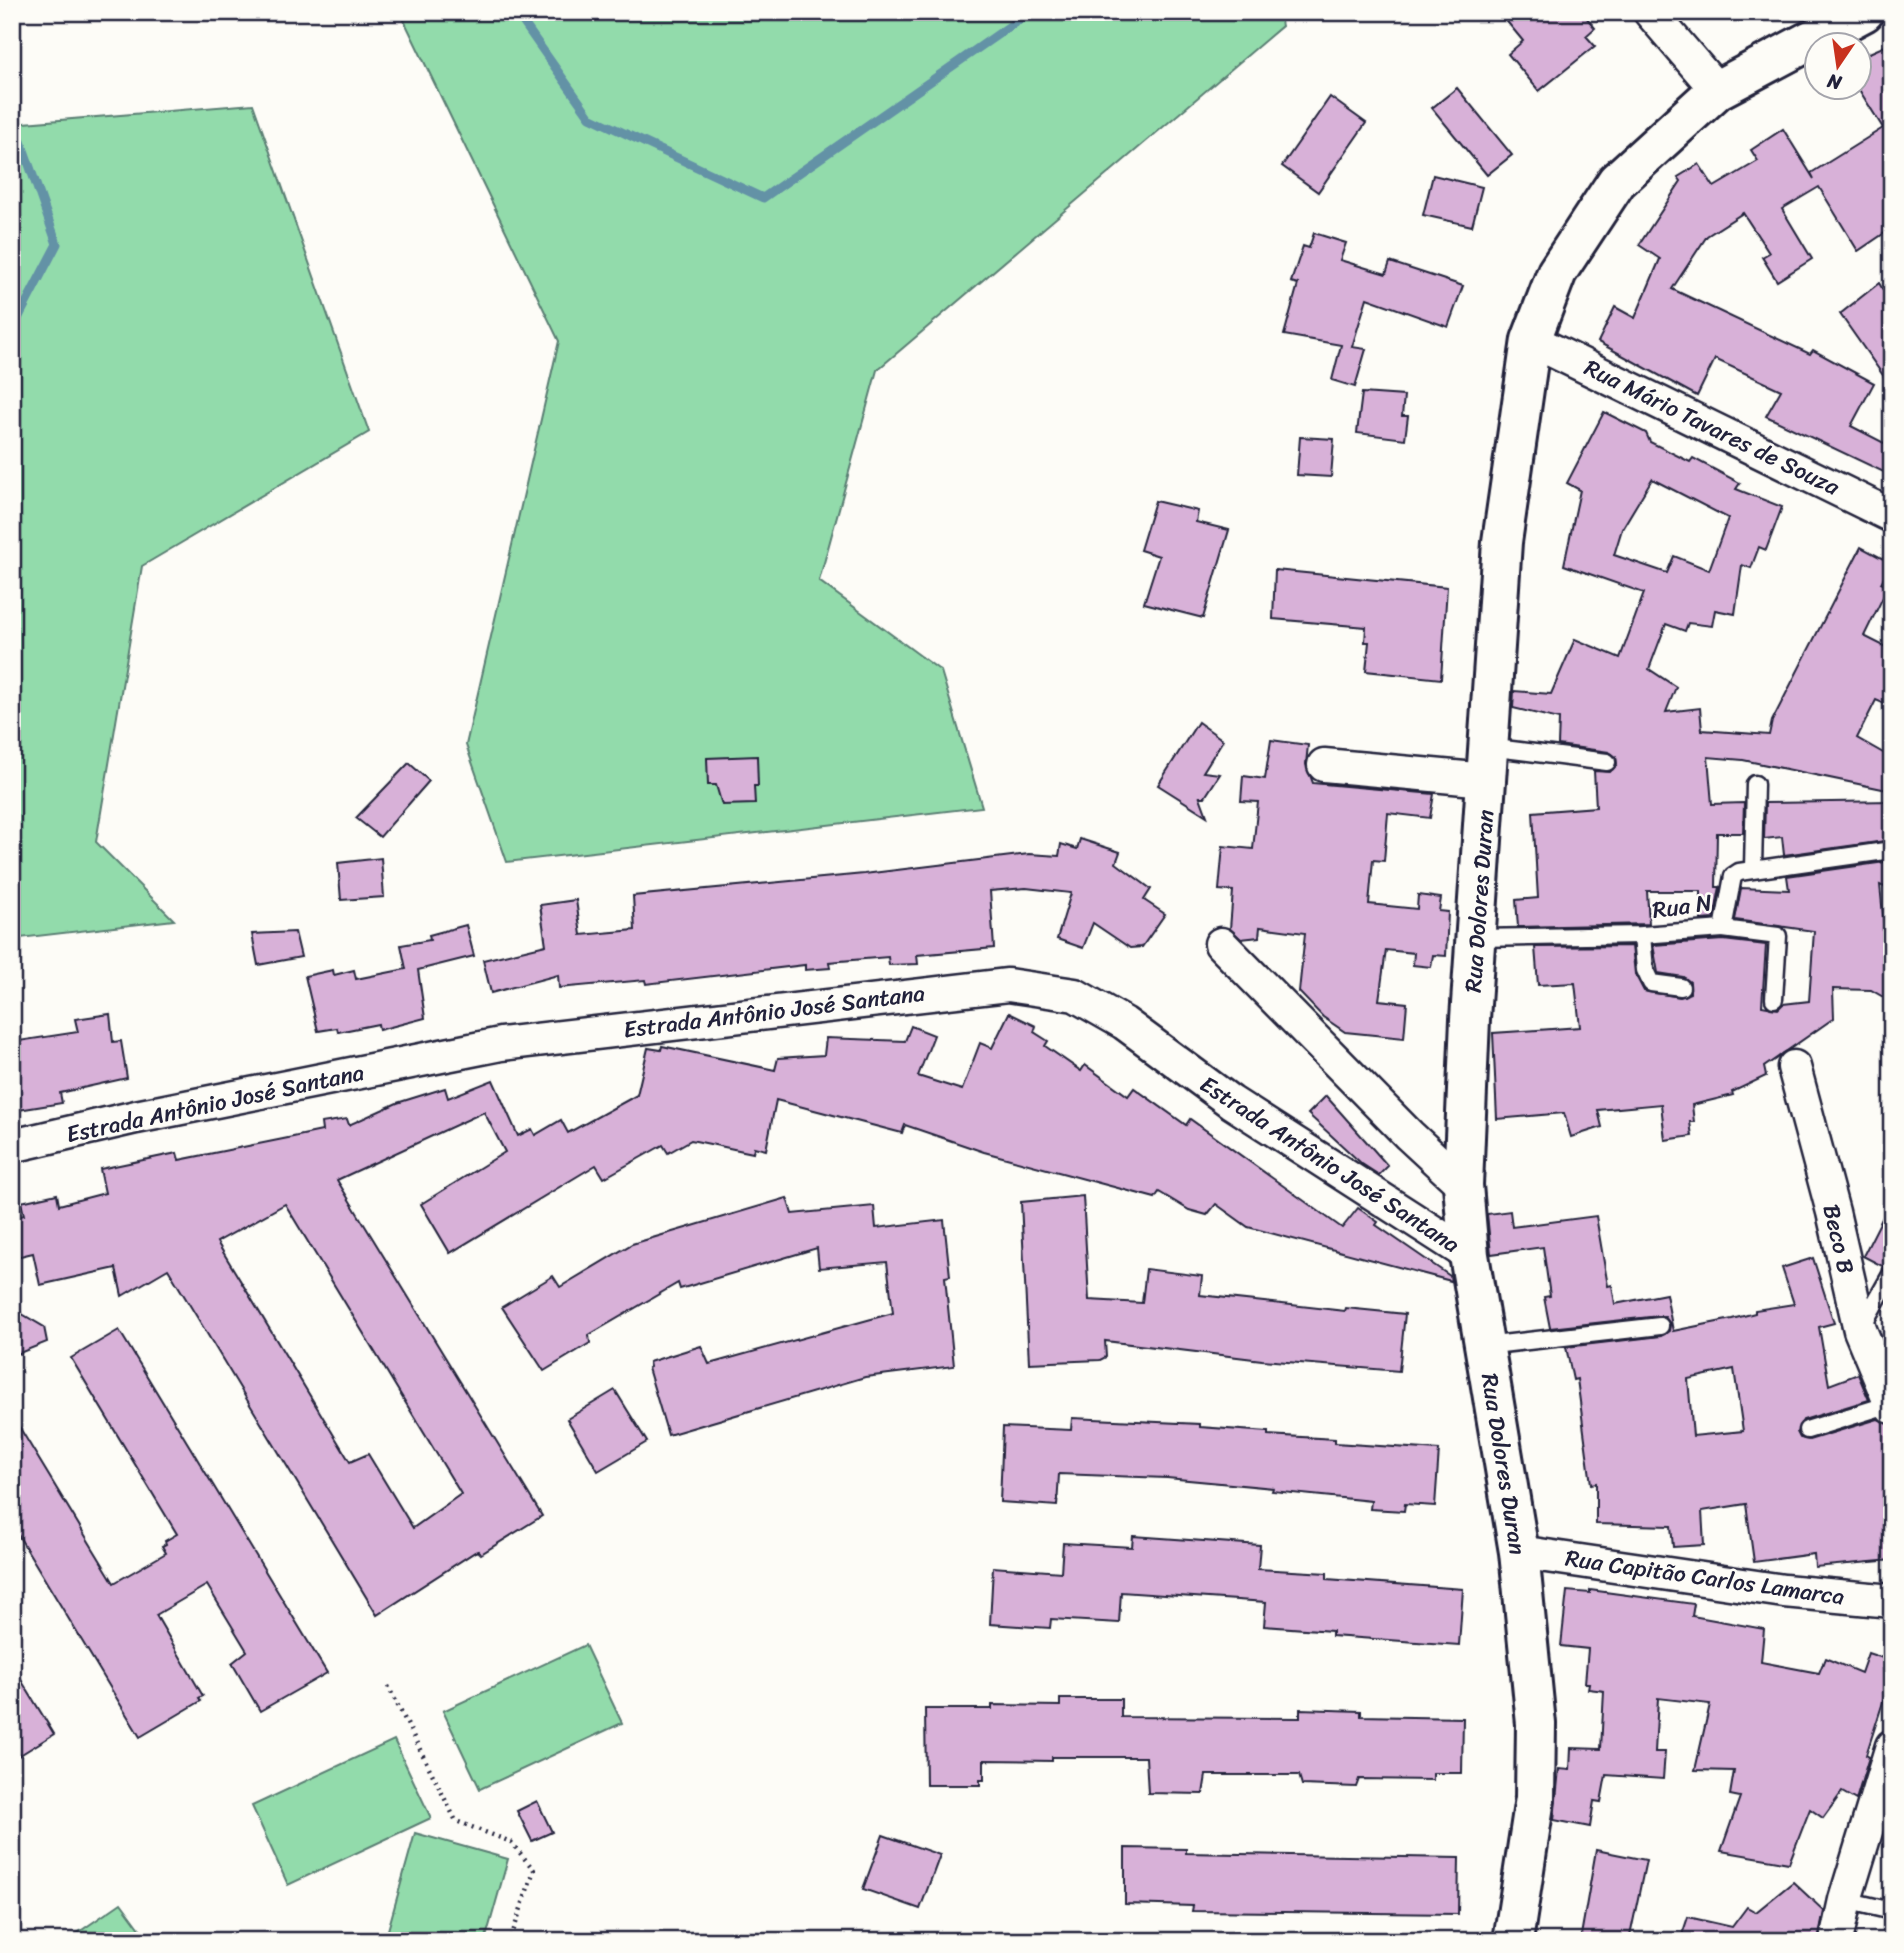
<svg xmlns="http://www.w3.org/2000/svg" width="1904" height="1953" viewBox="0 0 1904 1953" font-family="Sriracha,sans-serif">
  <rect width="100%" height="100%" fill="#fdfcf7"/>
  <filter id="ink" filterUnits="userSpaceOnUse"><feTurbulence type="fractalNoise" baseFrequency=".0143" numOctaves="2"/><feDisplacementMap in="SourceGraphic" scale="14" xChannelSelector="R" yChannelSelector="G"/><feConvolveMatrix kernelMatrix="1 2 1 2 8 2 1 2 1" color-interpolation-filters="sRGB"/></filter>
  <g filter="url(#ink)">
    <g fill="#92dbab" stroke="#5a7e73" stroke-width="2">
      <path d="M400,12H1279L1282,26L877,370L819,581L941,671L982,807L507,862L466,745L559,341Z"/>
      <path d="M253,104L369,432L142,566L96,842L174,920L12,939V124Z"/>
      <path d="M585,1645L622,1723L480,1789L443,1711Z"/>
      <path d="M394,1740L431,1818L288,1885L252,1806Z"/>
      <path d="M415,1833L508,1859L485,1941H385Z"/>
      <path d="M121,1903L149,1941H66Z"/>
    </g>
    <g fill="none" stroke-linecap="round" stroke-linejoin="round">
      <g stroke="#6392a6" stroke-width="9">
        <path d="M516,12L590,117L763,198L1030,12"/>
        <path d="M12,116L57,244L12,330"/>
      </g>
    </g>
    <g fill="#d8b1d8" stroke="#22223b" stroke-width="2" fill-rule="evenodd">
      <path d="M1499,12H1582L1595,28L1586,36L1595,46L1539,91L1508,54L1523,41Z"/>
      <path d="M1885,46L1892,57V228L1858,251L1819,187L1782,209L1812,259L1777,281L1762,257L1769,253L1743,213L1707,236L1672,289L1810,354L1813,350L1874,383L1851,426L1892,447V476L1766,416L1781,390L1715,359L1697,396L1598,342L1615,307L1635,318L1660,259L1639,245L1681,181L1678,177L1699,164L1714,187L1758,161L1751,150L1783,129L1814,179L1811,173L1883,128L1858,88V58Z"/>
      <path d="M1457,88L1512,155L1487,175L1432,108Z"/>
      <path d="M1330,97L1366,123L1318,192L1282,166Z"/>
      <path d="M1433,175L1482,187L1472,226L1423,215Z"/>
      <path d="M1314,233L1346,243L1340,260L1386,274L1390,262L1463,286L1448,327L1367,298L1352,347L1366,349L1355,387L1332,380L1341,345L1284,335L1298,284L1291,282L1303,246L1309,248Z"/>
      <path d="M1879,283L1892,305V388L1840,314Z"/>
      <path d="M1362,393L1404,396L1402,416H1408L1405,439L1357,433Z"/>
      <path d="M1604,412L1646,433L1650,442L1690,462L1693,458L1740,483L1736,489L1782,507L1766,550L1759,547L1751,568L1742,565L1735,614L1715,610L1712,626L1688,623L1685,631L1666,624L1649,669L1676,687L1666,712L1700,708L1702,730L1769,735L1772,721L1861,547L1891,563L1881,583L1888,587L1864,636L1892,650V707L1876,700L1857,738L1892,758V791L1743,760L1708,757L1712,804L1744,803L1743,833H1717L1716,887H1720L1714,919L1701,920V891H1647L1649,924L1518,927L1516,900L1538,898L1533,812L1596,807L1594,771L1610,772L1617,764L1616,757L1609,752L1558,745L1559,719L1513,708L1514,691L1551,694L1575,639L1620,658L1644,593L1564,565L1580,490L1567,483ZM1652,479L1728,518L1709,570L1674,556L1667,573L1614,555L1622,529Z"/>
      <path d="M1300,437L1334,439L1331,477L1297,475Z"/>
      <path d="M1155,501L1198,511L1196,522L1229,530L1203,618L1144,603L1159,556L1140,550Z"/>
      <path d="M1275,570L1447,587L1441,679L1366,671L1369,642H1365L1366,627L1273,619Z"/>
      <path d="M1198,722L1223,740L1203,772L1220,774L1205,797H1200L1207,816L1158,785Z"/>
      <path d="M1271,740L1308,745L1306,764L1313,783L1434,794L1430,818L1388,813L1384,861L1373,860L1369,904L1417,909L1418,895L1441,898L1439,911L1448,912L1446,956L1433,955L1431,967L1413,965L1414,953L1386,950L1379,1000L1407,1003L1404,1038L1345,1032L1323,1017L1299,992L1305,933L1260,927L1259,937L1241,939L1230,929L1233,891L1219,890L1223,846L1253,849L1258,802L1241,801L1243,776L1265,779Z"/>
      <path d="M757,756L758,786H754L755,804L722,805L716,785H708L707,758Z"/>
      <path d="M409,763L429,781L380,837L356,818Z"/>
      <path d="M1892,801V840L1784,855L1782,837L1764,839L1765,803Z"/>
      <path d="M1080,839L1120,852L1116,863L1151,889L1144,900L1165,914L1142,947L1130,948L1093,923L1083,948L1057,939L1071,893L1026,888L990,891L994,948L917,955L918,964L889,965L888,957L829,962L830,968L805,970V965L646,984L645,980L559,988L558,975L491,993L483,960L546,945L540,905L576,900L581,935L635,930L633,896L864,874L1029,854L1059,856L1061,844L1077,849Z"/>
      <path d="M381,858L384,897L341,900L338,863Z"/>
      <path d="M1892,861V890L1880,885L1892,1002L1871,990L1833,989L1834,1018L1764,1067L1766,1076L1732,1092L1733,1095L1692,1105L1694,1122H1690L1692,1136L1665,1140L1661,1104L1598,1110L1602,1127L1571,1137L1564,1113L1497,1119L1493,1033L1580,1027L1575,983L1538,985L1535,947L1632,946L1635,974L1644,991L1680,997L1690,993V982L1683,977L1658,973L1653,945L1723,940L1766,945L1762,1006L1778,1009L1783,1004L1809,1001L1814,931L1735,920L1741,888L1789,890L1787,876Z"/>
      <path d="M466,925L474,956L418,970L425,1018L379,1030L378,1024L338,1032L337,1028L318,1031L305,976L333,970L334,975L354,970L356,979L406,969L401,945L430,940L429,935Z"/>
      <path d="M295,932L301,957L258,965L252,934Z"/>
      <path d="M1009,1013L1036,1026L1034,1032L1048,1041L1045,1046L1081,1071L1085,1065L1128,1096L1134,1088L1186,1125L1190,1119L1342,1228L1358,1208L1378,1222L1376,1225L1450,1276L1451,1281L1248,1227L1216,1204L1207,1215L1189,1210L1159,1192L1155,1198L984,1152L905,1125L902,1133L776,1100L766,1150L754,1147L753,1153L691,1140L668,1153L663,1145L604,1178L596,1165L450,1253L421,1204L505,1152L484,1112L337,1180L542,1516L481,1554L478,1551L475,1552L377,1615L168,1269L122,1296L116,1268L40,1285L33,1253L12,1258V1218L24,1215L21,1202L57,1194L59,1205L105,1193L100,1169L177,1153L179,1160L293,1137L322,1131L321,1123L347,1119L349,1125L397,1103L445,1088L448,1098L493,1080L518,1136L532,1129L535,1135L561,1120L568,1133L637,1095L648,1048L661,1050L662,1046L775,1070L778,1058L824,1055L826,1038L905,1041L911,1026L934,1035L918,1076L962,1090L980,1043L992,1048ZM285,1204L461,1494L413,1528L368,1454L350,1462L217,1242Z"/>
      <path d="M110,1014L113,1042L121,1041L127,1078L60,1093L62,1103L12,1111V1042L78,1032L75,1019Z"/>
      <path d="M1326,1096L1388,1166L1379,1175L1362,1164L1308,1114Z"/>
      <path d="M1083,1196L1089,1300L1142,1303L1146,1269L1202,1276L1200,1295L1345,1311L1346,1308L1405,1314L1399,1371L1262,1360L1105,1341L1106,1357L1100,1360L1029,1363L1021,1202Z"/>
      <path d="M787,1198L792,1214L874,1206L876,1228L944,1220L950,1276L945,1277L954,1366L865,1377L668,1435L648,1368L650,1367L649,1362L701,1346L709,1364L893,1313L887,1262L819,1268L817,1248L680,1289L678,1283L589,1335L590,1343L544,1371L502,1307L553,1276L560,1287L632,1244Z"/>
      <path d="M1892,1199V1263L1884,1267L1863,1256Z"/>
      <path d="M1510,1211L1512,1227L1596,1216L1608,1286L1612,1285L1615,1304L1666,1294L1673,1331L1732,1319L1755,1313V1310L1794,1304L1782,1268L1813,1258L1834,1323L1819,1327L1829,1385L1858,1374L1869,1400L1803,1420L1797,1432L1800,1438L1809,1440L1878,1419L1892,1425V1560L1815,1567L1814,1554L1754,1562L1746,1504L1702,1511L1704,1545L1673,1547L1671,1526L1596,1524V1483L1591,1484L1577,1379L1573,1380L1566,1347L1661,1336L1669,1331L1670,1324L1665,1317L1659,1316L1550,1328L1544,1297L1550,1296L1543,1247L1491,1254L1487,1214ZM1734,1369L1743,1431L1693,1436L1688,1379Z"/>
      <path d="M12,1308L44,1327L47,1342L12,1356Z"/>
      <path d="M119,1330L327,1673L260,1711L232,1663L247,1651L207,1585L156,1615L203,1696L199,1698L201,1701L140,1737L12,1525V1415L114,1583L166,1553L162,1546L166,1544L165,1541L177,1534L71,1358Z"/>
      <path d="M615,1390L647,1442L598,1471L567,1419Z"/>
      <path d="M1072,1418L1200,1424V1427L1268,1432V1435L1335,1439V1443L1439,1450L1435,1506L1405,1504L1404,1511L1370,1509L1371,1501L1272,1491L1273,1488L1167,1478L1059,1474L1057,1506L1000,1502L1003,1427L1071,1430Z"/>
      <path d="M1133,1536L1260,1545L1258,1569L1327,1573V1579L1463,1589L1459,1645L1332,1636V1631L1264,1626L1266,1602L1121,1592L1119,1623L1051,1619L1050,1628L990,1624L993,1567L1061,1572L1063,1543L1132,1547Z"/>
      <path d="M1590,1590L1694,1604L1692,1616L1764,1629L1761,1662L1819,1673L1825,1658L1861,1673L1868,1653L1892,1661V1674L1866,1755L1869,1757L1856,1800L1842,1792L1823,1818L1810,1809L1789,1863L1721,1851L1740,1797L1730,1795L1734,1771L1695,1770L1710,1704L1658,1698L1655,1752H1665L1663,1779L1606,1775L1601,1802L1594,1801L1590,1827L1554,1820L1559,1769L1570,1770L1571,1748L1601,1749L1604,1691L1588,1689L1589,1683H1585L1588,1649L1561,1646L1567,1591L1590,1593Z"/>
      <path d="M12,1665L54,1734L12,1760Z"/>
      <path d="M1060,1699H1121V1717L1300,1718V1709L1361,1711V1716L1463,1718L1462,1773H1433V1780L1359,1779L1356,1787L1302,1785L1299,1775H1206L1203,1794L1148,1793L1146,1757H1052V1761L984,1760V1780H980V1785H926L925,1709H992V1705L1060,1706Z"/>
      <path d="M537,1801L552,1832L532,1841L517,1811Z"/>
      <path d="M883,1835L940,1855L920,1909L863,1889Z"/>
      <path d="M1125,1848L1186,1849V1853L1459,1858L1458,1914L1192,1911L1193,1906L1125,1904Z"/>
      <path d="M1596,1850L1646,1860L1629,1941H1580Z"/>
      <path d="M1793,1882L1824,1911L1818,1941H1680L1688,1917L1732,1927L1747,1907L1756,1912Z"/>
    </g>
    <g fill="none" stroke-linecap="round" stroke-linejoin="round">
      <g stroke="#22223b" stroke-width="21">
        <g id="lane">
          <path d="M1488,747L1607,762"/>
          <path d="M1753,868L1755,784"/>
          <path d="M1723,929L1778,936L1774,999"/>
          <path d="M1642,935L1645,970L1651,983L1681,987"/>
          <path d="M1477,938L1642,935L1723,929L1733,876L1739,872L1892,850"/>
          <path d="M1862,1326L1892,1273"/>
          <path d="M1484,1346L1660,1326"/>
          <path d="M1807,1430L1890,1404"/>
          <path d="M1845,1900L1892,1911"/>
        </g>
      </g>
      <g stroke="#22223b" stroke-width="37">
        <g id="street">
          <path d="M1650,12L1717,90"/>
          <path d="M1531,340L1892,516"/>
          <path d="M1324,765L1486,780"/>
          <path d="M1221,944L1409,1135L1463,1185"/>
          <path d="M1794,1067L1833,1212L1860,1330L1892,1407"/>
          <path d="M12,1146L136,1117L501,1044L1008,985L1075,995L1124,1023L1231,1102L1469,1255"/>
          <path d="M1519,1552L1784,1591L1892,1601"/>
          <path d="M1836,1941L1845,1900L1892,1746"/>
        </g>
      </g>
      <g stroke="#22223b" stroke-width="44">
        <path id="secondary" d="M1513,1941L1535,1798L1536,1724L1519,1552L1469,1255L1463,1185L1470,1019L1502,542L1531,340L1557,272L1617,181L1717,90L1864,12"/>
      </g>
      <path stroke="#22223b" stroke-width="4.5" stroke-dasharray="2 5" stroke-linecap="butt" d="M388,1686L456,1821L511,1842L534,1870L510,1941"/>
      <use href="#lane" stroke="#fdfcf7" stroke-width="16"/>
      <use href="#street" stroke="#fdfcf7" stroke-width="32"/>
      <use href="#secondary" stroke="#fdfcf7" stroke-width="38"/>
    </g>
  </g>
  <g text-anchor="middle" stroke-width="5" stroke-linejoin="round" paint-order="stroke">
    <g font-size="23" fill="#22223b" stroke="#fdfcf7">
      <text transform="translate(1712 427) rotate(26)" y="8">Rua Mário Tavares de Souza</text>
      <text transform="translate(1479 901) rotate(-86)" y="8">Rua Dolores Duran</text>
      <text transform="translate(1682 906) rotate(-8)" y="8">Rua N</text>
      <text transform="translate(774 1011) rotate(-7)" y="8">Estrada Antônio José Santana</text>
      <text transform="translate(215 1103) rotate(-12)" y="8">Estrada Antônio José Santana</text>
      <text transform="translate(1330 1164) rotate(33)" y="8">Estrada Antônio José Santana</text>
      <text transform="translate(1839 1239) rotate(77)" y="8">Beco B</text>
      <text transform="translate(1504 1464) rotate(81)" y="8">Rua Dolores Duran</text>
      <text transform="translate(1705 1577) rotate(8)" y="8">Rua Capitão Carlos Lamarca</text>
    </g>
  </g>
  <rect width="1904" height="1953" fill="none" stroke="#fdfcf7" stroke-width="42"/>
  <rect x="21" y="21" width="1862" height="1911" fill="none" stroke="#22223b" stroke-width="2.5" filter="url(#ink)"/>
  <g transform="translate(1838 66) rotate(193)"><circle r="33" fill="#fdfcf7" stroke="#a5a5ac" stroke-width="2"/>
  <path d="M0-5L12 26L0 18L-12 26Z" fill="#c8321e"/>
  <text y="-10" font-size="19" font-weight="bold" text-anchor="middle" fill="#22223b">N</text>
  </g>
</svg>
